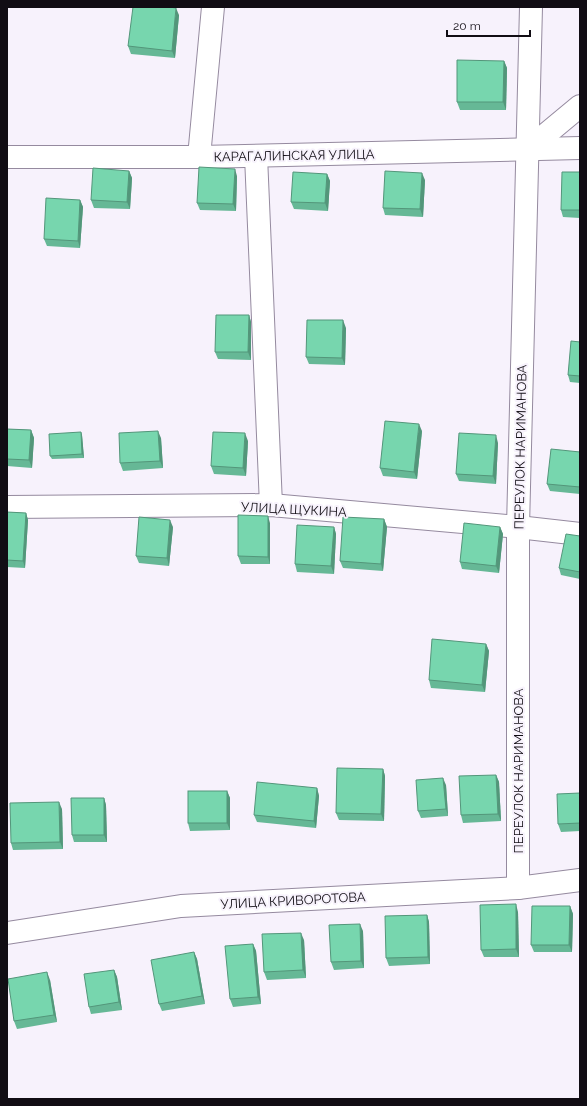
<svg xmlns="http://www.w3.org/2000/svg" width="587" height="1106" viewBox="0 0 587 1106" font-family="Raleway,sans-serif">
  <rect width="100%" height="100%" fill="#f7f2fc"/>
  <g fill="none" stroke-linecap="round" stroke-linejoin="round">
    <g stroke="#958a9f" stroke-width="24">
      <g id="street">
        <path d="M527,150L580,106"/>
        <path d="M256,156L271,505"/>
        <path d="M7,157H199L580,148"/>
        <path d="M199,157L213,7"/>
        <path d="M7,507L271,505L518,527L580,534"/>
        <path d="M518,888V527L531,7"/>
        <path d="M7,933L181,906L518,888L580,880"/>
      </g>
    </g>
    <use href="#street" stroke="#fff" stroke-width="22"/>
  </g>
  <g fill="#66b896">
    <path d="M179,15L175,58L131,54L128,46Z"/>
    <path d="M504,61L507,68L506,110H460L457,102Z"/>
    <path d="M129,171L132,178L130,209L94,208L91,200Z"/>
    <path d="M580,172V218L563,217L561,210Z"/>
    <path d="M327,174L330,181L328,211L294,209L291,202Z"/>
    <path d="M237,176L236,211L200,210L197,203Z"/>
    <path d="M425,180L423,217L385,215L383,208Z"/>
    <path d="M80,200L83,207L80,248L47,246L44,239Z"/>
    <path d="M249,315L251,322V360L218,359L215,352Z"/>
    <path d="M346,328L345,365L309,364L306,357Z"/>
    <path d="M580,342V383L570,382L568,375Z"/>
    <path d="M7,429L31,430L34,438L32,468L7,466Z"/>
    <path d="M422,431L417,479L383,476L380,468Z"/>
    <path d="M81,432L82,435L84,458L52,459L50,456Z"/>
    <path d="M161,438L163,468L123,471L120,463Z"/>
    <path d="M248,441L246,476L214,474L211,466Z"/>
    <path d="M498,443L496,484L459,481L456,474Z"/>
    <path d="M580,452V494L550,491L547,484Z"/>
    <path d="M7,512L26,513L28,520L25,568L7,567Z"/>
    <path d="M384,519L387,527L383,571L343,568L340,561Z"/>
    <path d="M270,523V564H241L238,556Z"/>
    <path d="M173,527L169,566L139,563L136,556Z"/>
    <path d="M334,527L336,534L334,574L297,572L295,564Z"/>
    <path d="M500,527L503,534L499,573L462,569L460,562Z"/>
    <path d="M580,536V579L561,575L559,568Z"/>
    <path d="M486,644L489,651L485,692L431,688L429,680Z"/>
    <path d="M383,769L385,776L384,821L339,820L336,813Z"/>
    <path d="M496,775L499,782L501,821L463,823L461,815Z"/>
    <path d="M446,785L448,816L421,818L418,811Z"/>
    <path d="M317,788L319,796L316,828L257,822L254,815Z"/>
    <path d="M227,791L230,798V830L190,831L188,823Z"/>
    <path d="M580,793V831L561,832L558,824Z"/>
    <path d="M104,798L106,805L107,842H74L72,835Z"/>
    <path d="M62,809L63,849L13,850L11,843Z"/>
    <path d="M570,906L573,914L572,952H534L531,945Z"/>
    <path d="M518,912L519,957H484L481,950Z"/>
    <path d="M427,915L429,922L430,964L389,966L386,958Z"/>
    <path d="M363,931L364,968L334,970L331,962Z"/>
    <path d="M304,940L306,978L267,980L264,972Z"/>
    <path d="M253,944L256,951L261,1004L233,1007L230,999Z"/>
    <path d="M194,952L197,959L205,1004L162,1011L159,1004Z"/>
    <path d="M114,970L117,977L122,1010L91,1014L89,1007Z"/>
    <path d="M50,980L57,1022L17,1029L14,1021Z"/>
  </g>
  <g fill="#53967a">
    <path d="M176,8L179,15L175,58L172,51Z"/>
    <path d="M504,61L507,68L506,110L503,102Z"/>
    <path d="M235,169L237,176L236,211L233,204Z"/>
    <path d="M129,171L132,178L130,209L127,202Z"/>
    <path d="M422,173L425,180L423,217L420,209Z"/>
    <path d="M327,174L330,181L328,211L325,203Z"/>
    <path d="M80,200L83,207L80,248L78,241Z"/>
    <path d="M249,315L251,322V360L248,352Z"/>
    <path d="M343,320L346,328L345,365L342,358Z"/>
    <path d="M419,424L422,431L417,479L414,472Z"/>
    <path d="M31,430L34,438L32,468L29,460Z"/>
    <path d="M158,431L161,438L163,468L160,461Z"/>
    <path d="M81,432L82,435L84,458L82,454Z"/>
    <path d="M245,433L248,441L246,476L243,468Z"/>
    <path d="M496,435L498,443L496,484L493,476Z"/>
    <path d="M26,513L28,520L25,568L23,561Z"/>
    <path d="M268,516L270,523V564L268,557Z"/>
    <path d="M384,519L387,527L383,571L381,564Z"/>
    <path d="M170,520L173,527L169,566L167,558Z"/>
    <path d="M334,527L336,534L334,574L331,566Z"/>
    <path d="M500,527L503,534L499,573L496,566Z"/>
    <path d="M486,644L489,651L485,692L482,685Z"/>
    <path d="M383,769L385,776L384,821L381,814Z"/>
    <path d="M496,775L499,782L501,821L498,814Z"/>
    <path d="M443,778L446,785L448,816L446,809Z"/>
    <path d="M317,788L319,796L316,828L314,821Z"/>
    <path d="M227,791L230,798V830L227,823Z"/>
    <path d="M104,798L106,805L107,842L104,835Z"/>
    <path d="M59,802L62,809L63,849L60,842Z"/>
    <path d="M516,904L518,912L519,957L516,949Z"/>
    <path d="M570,906L573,914L572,952L569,945Z"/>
    <path d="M427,915L429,922L430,964L428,957Z"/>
    <path d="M360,924L363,931L364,968L361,961Z"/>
    <path d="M301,933L304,940L306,978L303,970Z"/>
    <path d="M253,944L256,951L261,1004L258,997Z"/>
    <path d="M194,952L197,959L205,1004L202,996Z"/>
    <path d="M114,970L117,977L122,1010L119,1002Z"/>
    <path d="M47,972L50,980L57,1022L54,1015Z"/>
  </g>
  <g fill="#77d6ae" stroke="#53967a">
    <path d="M133,7H169L176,8L172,51L128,46Z"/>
    <path d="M457,60L504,61L503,102H457Z"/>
    <path d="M199,167L235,169L233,204L197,203Z"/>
    <path d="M93,168L129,171L127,202L91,200Z"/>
    <path d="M385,171L422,173L420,209L383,208Z"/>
    <path d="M293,172L327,174L325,203L291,202Z"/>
    <path d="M562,172H580V210H561Z"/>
    <path d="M46,198L80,200L78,241L44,239Z"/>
    <path d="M216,315H249L248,352H215Z"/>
    <path d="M307,320H343L342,358L306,357Z"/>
    <path d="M571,341L580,342V376L568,375Z"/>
    <path d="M385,421L419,424L414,472L380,468Z"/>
    <path d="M7,429L31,430L29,460L7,459Z"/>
    <path d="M158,431L160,461L120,463L119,433Z"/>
    <path d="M81,432L82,454L50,456L49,434Z"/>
    <path d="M213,432L245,433L243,468L211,466Z"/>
    <path d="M459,433L496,435L493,476L456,474Z"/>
    <path d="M551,449L580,452V487L547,484Z"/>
    <path d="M7,512L26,513L23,561L7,560Z"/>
    <path d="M238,515L268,516V557L238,556Z"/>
    <path d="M139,517L170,520L167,558L136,556Z"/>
    <path d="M343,517L384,519L381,564L340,561Z"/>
    <path d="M464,523L500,527L496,566L460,562Z"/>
    <path d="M297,525L334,527L331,566L295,564Z"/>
    <path d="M566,534L580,536V572L559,568Z"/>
    <path d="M432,639L486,644L482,685L429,680Z"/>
    <path d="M337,768L383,769L381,814L336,813Z"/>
    <path d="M496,775L498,814L461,815L459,776Z"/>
    <path d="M443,778L446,809L418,811L416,780Z"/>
    <path d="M257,782L317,788L314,821L254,815Z"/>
    <rect x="188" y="791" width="39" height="32"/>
    <path d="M580,793V823L558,824L557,794Z"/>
    <path d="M71,798H104V835H72Z"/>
    <path d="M59,802L60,842L11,843L10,803Z"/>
    <path d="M516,904V949L481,950L480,905Z"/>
    <path d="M532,906H570L569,945H531Z"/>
    <path d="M427,915L428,957L386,958L385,916Z"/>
    <path d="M360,924L361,961L331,962L329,925Z"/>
    <path d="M301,933L303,970L264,972L262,934Z"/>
    <path d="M253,944L258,997L230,999L225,946Z"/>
    <path d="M194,952L202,996L159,1004L151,960Z"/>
    <path d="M114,970L119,1002L89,1007L84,974Z"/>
    <path d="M47,972L54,1015L14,1021L8,979Z"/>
  </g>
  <g text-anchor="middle" stroke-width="4" stroke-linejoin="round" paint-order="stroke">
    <g font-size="13" fill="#110d14" stroke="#f7f2fc">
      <text transform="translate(294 155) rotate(-1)" y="5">КАРАГАЛИНСКАЯ УЛИЦА</text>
      <text transform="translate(520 447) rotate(-89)" y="5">ПЕРЕУЛОК НАРИМАНОВА</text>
      <text transform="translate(294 509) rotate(3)" y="5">УЛИЦА ЩУКИНА</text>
      <text transform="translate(518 771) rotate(-90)" y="5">ПЕРЕУЛОК НАРИМАНОВА</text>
      <text transform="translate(293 900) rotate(-3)" y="5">УЛИЦА КРИВОРОТОВА</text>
    </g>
  </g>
  <rect width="587" height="1106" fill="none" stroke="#110d14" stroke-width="16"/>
  <path d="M447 30v6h83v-6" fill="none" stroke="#110d14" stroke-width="2"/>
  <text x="453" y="30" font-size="12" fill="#110d14" stroke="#f7f2fc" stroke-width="3" paint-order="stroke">20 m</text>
</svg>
